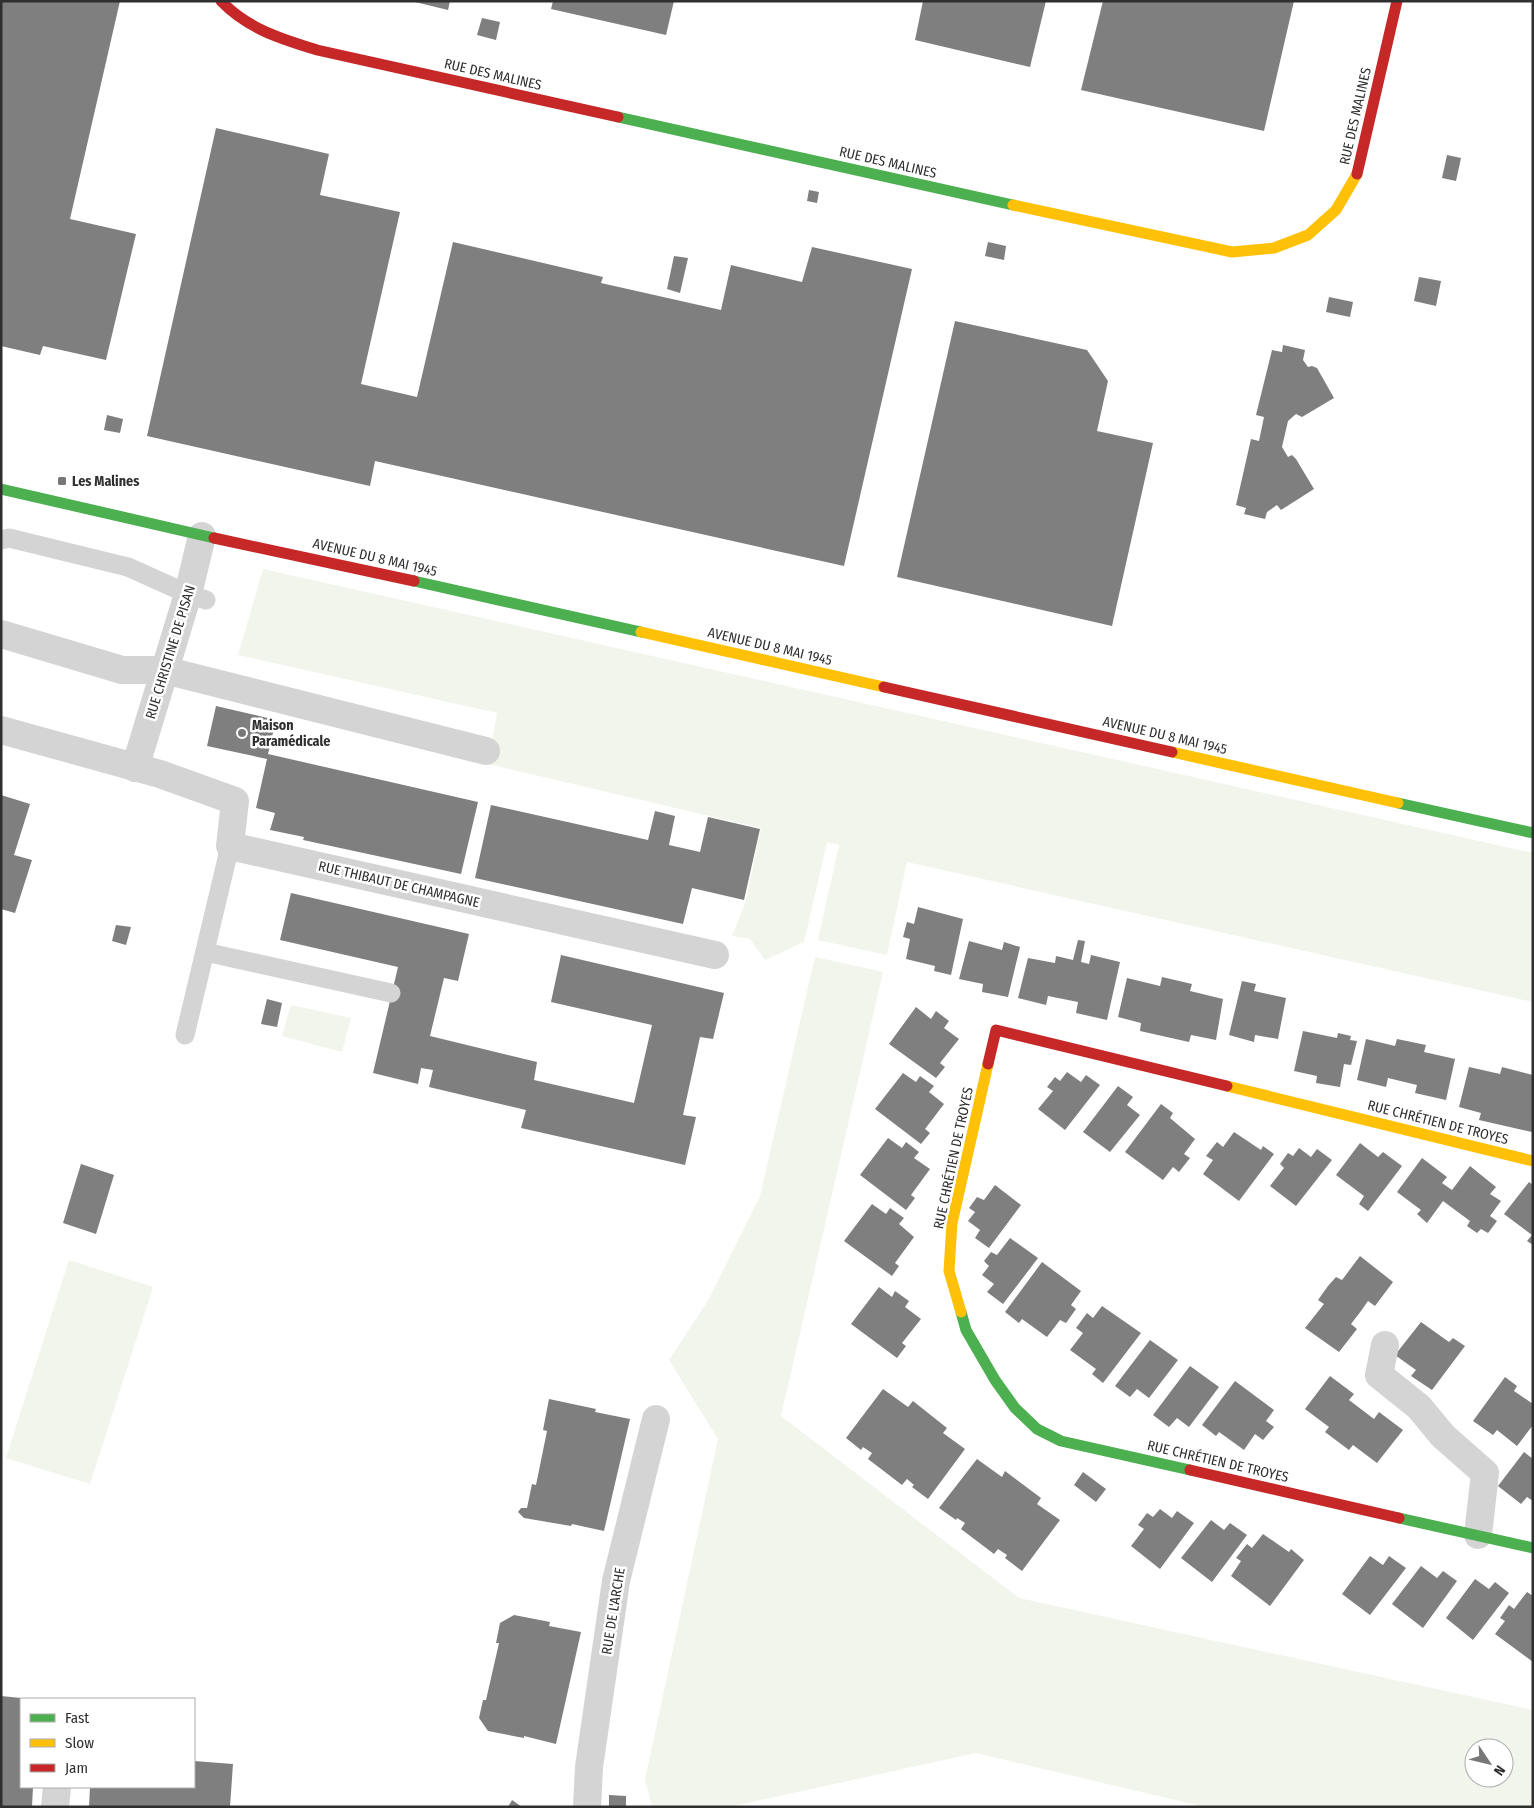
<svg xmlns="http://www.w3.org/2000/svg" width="1534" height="1808" viewBox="0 0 1534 1808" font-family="'Fira Sans Condensed',sans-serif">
  <rect width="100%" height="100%" fill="#fff"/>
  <g fill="#f1f5ec" fill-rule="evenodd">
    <path d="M263,569L1533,853V1002L907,862L887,955L818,940L839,845L827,842L804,942L765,960L750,939L732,936L746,901L761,828L488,764L497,713L238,655Z"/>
    <path d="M815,957L883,972L781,1416L1019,1598L1533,1710V1807H1205L976,1753L729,1807L652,1806L645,1780L718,1439L669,1360L709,1299L760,1196ZM1474,1748H1504V1778H1474Z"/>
    <path d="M291,1005L351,1018L342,1052L282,1036Z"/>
    <path d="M69,1260L153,1287L90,1484L6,1458Z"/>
  </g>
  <g fill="#7f7f7f">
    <path d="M1,1H120L70,219L136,234L106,360L43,346L40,355L1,346Z"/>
    <path d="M411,1H450L448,10Z"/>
    <path d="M553,1H674L666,35L551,9Z"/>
    <path d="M923,1H1046L1030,67L915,40Z"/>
    <path d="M1103,1H1294L1264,131L1081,90Z"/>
    <path d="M482,18L500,22L496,40L477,35Z"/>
    <path d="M216,128L329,154L320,195L400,212L361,384L417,397L453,242L603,277L601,283L721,310L731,265L802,282L812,247L912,269L844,566L375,461L370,486L147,436Z"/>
    <path d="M1447,155L1461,158L1456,181L1442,178Z"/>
    <path d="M809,190L819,192L817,203L807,201Z"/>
    <path d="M988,242L1006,246L1004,260L985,256Z"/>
    <path d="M674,256L688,258L680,293L667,289Z"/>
    <path d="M1419,277L1441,281L1436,306L1414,301Z"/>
    <path d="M1329,297L1353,302L1350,317L1326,312Z"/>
    <path d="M955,321L1087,350L1108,381L1097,431L1153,443L1112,626L897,577Z"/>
    <path d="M1283,345L1305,350L1303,360L1308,367L1312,366L1317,368L1334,398L1302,417L1296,414L1288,421L1282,447L1288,457L1292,455L1296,459L1314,489L1281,510L1277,505L1267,512L1265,519L1244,514L1246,508L1236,505L1251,439L1259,441L1264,417L1256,415L1272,350L1282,352Z"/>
    <path d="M107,415L123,419L120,433L104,430Z"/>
    <path d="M216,706L276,720L268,754L478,802L461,874L303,840L304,837L270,830L275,813L256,808L267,759L207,746Z"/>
    <path d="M1,795L30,804L14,855L32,860L15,913L1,909Z"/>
    <path d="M491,805L648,840L655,811L675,816L669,845L700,852L708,817L760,829L744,900L692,888L683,924L475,878Z"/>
    <path d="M291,893L469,934L458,981L444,978L430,1036L537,1062L534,1080L634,1103L652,1025L551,1002L561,955L724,993L713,1039L700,1037L683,1115L696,1117L685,1165L521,1128L526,1110L429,1087L433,1070L421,1068L418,1084L373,1073L398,967L280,940Z"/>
    <path d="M918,907L963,919L951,975L934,971L935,966L906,959L910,939L903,937L907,922L914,924Z"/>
    <path d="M116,925L131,927L126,945L112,941Z"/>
    <path d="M1078,940L1085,941L1081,962L1089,964L1091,955L1120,962L1107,1020L1076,1013L1078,1002L1048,996L1046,1005L1018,998L1028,958L1055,963L1056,956L1073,960Z"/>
    <path d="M969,941L1002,950L1004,942L1020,947L1008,997L982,992L983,984L959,979Z"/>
    <path d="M1162,977L1192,984L1190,991L1223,999L1216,1040L1191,1035L1189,1042L1140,1031L1141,1023L1118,1017L1127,978L1160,986Z"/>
    <path d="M1242,981L1256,984L1254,991L1286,998L1278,1039L1255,1035L1254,1042L1229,1035Z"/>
    <path d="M267,999L282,1003L277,1027L261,1024Z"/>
    <path d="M916,1007L931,1019L936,1011L949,1021L944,1028L959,1039L940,1063L945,1067L936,1078L889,1044Z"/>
    <path d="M1303,1031L1337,1038L1338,1033L1351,1036L1350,1040L1357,1041L1351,1065L1344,1064L1340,1087L1316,1083L1317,1076L1294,1071Z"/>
    <path d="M1366,1039L1395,1046L1397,1039L1426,1045L1424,1052L1455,1059L1446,1100L1415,1093L1417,1085L1388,1078L1386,1087L1357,1080Z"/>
    <path d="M1469,1067L1500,1074L1502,1067L1533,1075L1532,1132L1479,1120L1481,1113L1459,1107Z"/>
    <path d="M1067,1072L1081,1082L1086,1075L1100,1085L1065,1130L1038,1109L1053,1091L1047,1087L1055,1077L1060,1081Z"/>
    <path d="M903,1073L916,1082L920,1076L934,1086L929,1092L944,1104L925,1129L930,1133L921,1144L875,1109Z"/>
    <path d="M1118,1086L1133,1097L1127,1105L1140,1115L1110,1152L1083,1132Z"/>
    <path d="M1161,1104L1173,1113L1170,1118L1195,1139L1184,1154L1190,1158L1179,1172L1173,1167L1163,1180L1125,1152Z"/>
    <path d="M1234,1132L1261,1150L1263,1146L1274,1154L1239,1201L1203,1174L1213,1160L1206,1156L1217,1142L1223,1147Z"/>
    <path d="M888,1138L902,1148L906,1142L919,1152L914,1158L930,1169L911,1195L915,1198L906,1210L860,1175Z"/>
    <path d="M1360,1143L1378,1157L1383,1152L1402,1166L1368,1211L1359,1204L1364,1196L1336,1175Z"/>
    <path d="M1299,1148L1311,1157L1317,1149L1332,1160L1296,1206L1270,1186L1284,1168L1280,1164L1288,1153L1293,1156Z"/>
    <path d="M1422,1158L1447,1177L1442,1183L1452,1190L1470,1166L1496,1187L1490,1194L1501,1201L1490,1216L1497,1221L1488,1233L1481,1229L1477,1233L1467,1226L1470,1221L1443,1201L1427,1223L1417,1214L1421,1210L1397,1192Z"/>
    <path d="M81,1164L114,1175L96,1234L63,1223Z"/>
    <path d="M1529,1182L1533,1185V1245L1527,1241L1532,1235L1504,1214Z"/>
    <path d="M995,1185L1021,1205L989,1248L975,1238L980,1230L968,1221L975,1212L969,1208L977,1197L984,1200Z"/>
    <path d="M872,1204L886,1214L890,1208L904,1218L899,1224L914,1237L895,1263L899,1266L892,1276L844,1241Z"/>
    <path d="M1010,1238L1038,1258L1003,1304L987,1292L994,1284L982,1275L989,1266L984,1261L991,1252L997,1255Z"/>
    <path d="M1360,1256L1393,1282L1375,1306L1368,1301L1361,1311L1351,1324L1357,1329L1339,1352L1305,1328L1324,1304L1318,1300L1328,1286L1336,1277L1342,1280Z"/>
    <path d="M1042,1262L1081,1291L1071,1305L1076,1309L1066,1323L1060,1320L1047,1337L1022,1319L1019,1323L1005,1312Z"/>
    <path d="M879,1287L892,1297L895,1291L909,1301L905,1307L921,1319L902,1343L906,1346L897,1358L851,1324Z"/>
    <path d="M1102,1306L1141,1333L1103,1383L1092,1374L1096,1369L1070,1350L1083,1333L1076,1328L1087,1313L1093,1318Z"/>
    <path d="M1421,1322L1449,1342L1453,1338L1465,1346L1432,1390L1411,1376L1416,1370L1395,1355Z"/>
    <path d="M1150,1340L1178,1360L1149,1398L1137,1389L1130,1397L1115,1386Z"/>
    <path d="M1190,1366L1219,1387L1189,1427L1177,1418L1169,1427L1153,1415Z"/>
    <path d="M1330,1376L1354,1394L1349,1400L1374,1419L1379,1412L1403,1430L1377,1463L1353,1445L1349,1450L1325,1432L1329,1427L1305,1409Z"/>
    <path d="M1505,1377L1517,1386L1514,1391L1533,1404V1425L1517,1446L1497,1430L1493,1435L1473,1421Z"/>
    <path d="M1235,1381L1274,1410L1266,1421L1274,1427L1263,1440L1255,1434L1244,1450L1219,1432L1216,1436L1202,1425Z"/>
    <path d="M883,1389L908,1407L913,1401L947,1428L943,1433L965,1449L928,1499L912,1487L914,1485L907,1479L902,1485L868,1459L872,1453L863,1447L861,1450L846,1438Z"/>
    <path d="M549,1399L596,1409L595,1412L630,1419L604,1531L572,1524L571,1526L524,1518L518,1512L521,1508H527L532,1484L536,1485L547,1431L543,1430Z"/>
    <path d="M1524,1452L1533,1459V1501L1527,1497L1521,1504L1498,1486Z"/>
    <path d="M977,1459L1002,1477L1005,1471L1041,1498L1037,1504L1060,1520L1022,1571L1005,1558L1007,1555L998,1549L994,1554L961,1529L965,1523L957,1518L956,1520L939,1508Z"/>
    <path d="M1083,1472L1106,1489L1096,1502L1074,1485Z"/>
    <path d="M1160,1509L1172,1518L1177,1511L1194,1523L1160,1569L1131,1546L1144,1529L1138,1525L1147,1513L1153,1517Z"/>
    <path d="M1211,1520L1224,1530L1230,1523L1247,1535L1212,1582L1181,1558Z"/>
    <path d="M1263,1534L1289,1552L1291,1549L1304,1560L1270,1606L1231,1576L1241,1561L1236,1558L1247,1544L1252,1548Z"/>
    <path d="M1370,1556L1383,1565L1389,1556L1406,1568L1370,1615L1342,1594Z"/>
    <path d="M1421,1566L1437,1578L1443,1571L1457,1581L1423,1628L1392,1604Z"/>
    <path d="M1475,1579L1489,1589L1495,1582L1509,1593L1473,1640L1446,1618Z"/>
    <path d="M1527,1592L1533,1596V1662L1495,1634L1505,1621L1500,1618L1509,1605L1514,1609Z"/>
    <path d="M514,1615L550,1622L549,1626L581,1632L556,1744L524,1736V1738L488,1731L479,1718L483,1700H486L499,1643H496L500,1623Z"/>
    <path d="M1,1696L21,1698V1787H33L32,1807H1Z"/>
    <path d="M194,1761L233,1764L230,1807H89L90,1787H194Z"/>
    <path d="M609,1795L626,1796V1807H609Z"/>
    <path d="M512,1800L522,1807H508Z"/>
  </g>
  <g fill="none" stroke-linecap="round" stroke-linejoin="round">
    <g stroke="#d4d4d4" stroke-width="19">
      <path d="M1,540L9,538L128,567L188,594L206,600"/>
      <path d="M205,952L391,993"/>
      <path d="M185,1035L230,846"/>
    </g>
    <g stroke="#d4d4d4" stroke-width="28">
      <path d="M1,634L122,670H164L486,751"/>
      <path d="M1,730L160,774L235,801L230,846L715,955"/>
      <path d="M135,768L188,594L202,536"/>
      <path d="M1385,1345L1379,1375L1419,1407L1443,1436L1485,1473L1478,1535"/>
      <path d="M55,1807L57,1787"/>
      <path d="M587,1807L589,1767L616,1581L656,1419"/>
    </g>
    <g stroke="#4caf50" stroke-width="11">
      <path d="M618,117L1013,205"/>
      <path d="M1,489L214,538"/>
      <path d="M414,581L641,632"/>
      <path d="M1398,803L1533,833"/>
      <path d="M961,1312L966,1330L995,1380L1015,1408L1037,1429L1061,1441L1190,1470"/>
      <path d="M1399,1518L1533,1548"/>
    </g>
    <g stroke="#ffc107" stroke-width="11">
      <path d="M1013,205L1232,252L1274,248L1308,235L1336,210L1357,174"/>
      <path d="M641,632L884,687"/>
      <path d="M1172,752L1398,803"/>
      <path d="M1227,1086L1533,1161"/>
      <path d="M961,1312L949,1271L952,1223L988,1064"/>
    </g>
    <g stroke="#c62828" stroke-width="11">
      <path d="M221,1C248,29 281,39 317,50L618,117"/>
      <path d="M1357,174L1397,1"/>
      <path d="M214,538L414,581"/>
      <path d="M884,687L1172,752"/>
      <path d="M988,1064L996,1030L1227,1086"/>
      <path d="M1190,1470L1399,1518"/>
    </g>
  </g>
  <g fill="#787878" stroke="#fff" stroke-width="2">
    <rect x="57" y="476" width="10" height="10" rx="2.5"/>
    <circle cx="242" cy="733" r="5"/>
  </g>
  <g text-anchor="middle" stroke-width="5" stroke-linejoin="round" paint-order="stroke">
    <g font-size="14" fill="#2f2f2f" stroke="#fff">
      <text transform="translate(493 74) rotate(13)" y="5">RUE DES MALINES</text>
      <text transform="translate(1355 116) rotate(-77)" y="5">RUE DES MALINES</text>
      <text transform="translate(888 162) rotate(13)" y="5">RUE DES MALINES</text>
      <text transform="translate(375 557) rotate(13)" y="5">AVENUE DU 8 MAI 1945</text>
      <text transform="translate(770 646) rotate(13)" y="5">AVENUE DU 8 MAI 1945</text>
      <text transform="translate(170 652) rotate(-73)" y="5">RUE CHRISTINE DE PISAN</text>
      <text transform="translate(1165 735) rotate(13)" y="5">AVENUE DU 8 MAI 1945</text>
      <text transform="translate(399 884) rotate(13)" y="5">RUE THIBAUT DE CHAMPAGNE</text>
      <text transform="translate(1438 1122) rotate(14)" y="5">RUE CHRÉTIEN DE TROYES</text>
      <text transform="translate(953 1158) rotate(-78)" y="5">RUE CHRÉTIEN DE TROYES</text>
      <text transform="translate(1218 1461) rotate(13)" y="5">RUE CHRÉTIEN DE TROYES</text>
      <text transform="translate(613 1611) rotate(-81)" y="5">RUE DE L'ARCHE</text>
    </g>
    <g font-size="14" font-weight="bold" fill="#2f2f2f" stroke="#fff" text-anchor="start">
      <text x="72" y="486">Les Malines</text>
      <text x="252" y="730">Maison<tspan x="252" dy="16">Paramédicale</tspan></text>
    </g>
  </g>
  <rect width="1534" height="1808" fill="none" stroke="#2f2f2f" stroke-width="5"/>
  <rect x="20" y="1698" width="175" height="90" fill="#ffffff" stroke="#acacac"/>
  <rect x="30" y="1714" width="25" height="8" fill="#4caf50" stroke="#acacac"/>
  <text x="65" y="1723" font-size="15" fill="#2f2f2f">Fast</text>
  <rect x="30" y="1739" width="25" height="8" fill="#ffc107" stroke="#acacac"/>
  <text x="65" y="1748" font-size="15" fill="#2f2f2f">Slow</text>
  <rect x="30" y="1764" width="25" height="8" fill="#c62828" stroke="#acacac"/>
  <text x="65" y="1773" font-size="15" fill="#2f2f2f">Jam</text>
  <g transform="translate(1489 1763) rotate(125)"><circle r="24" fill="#ffffff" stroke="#acacac"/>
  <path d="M0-4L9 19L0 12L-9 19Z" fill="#787878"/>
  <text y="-8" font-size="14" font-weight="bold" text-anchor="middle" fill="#2f2f2f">N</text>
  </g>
</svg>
